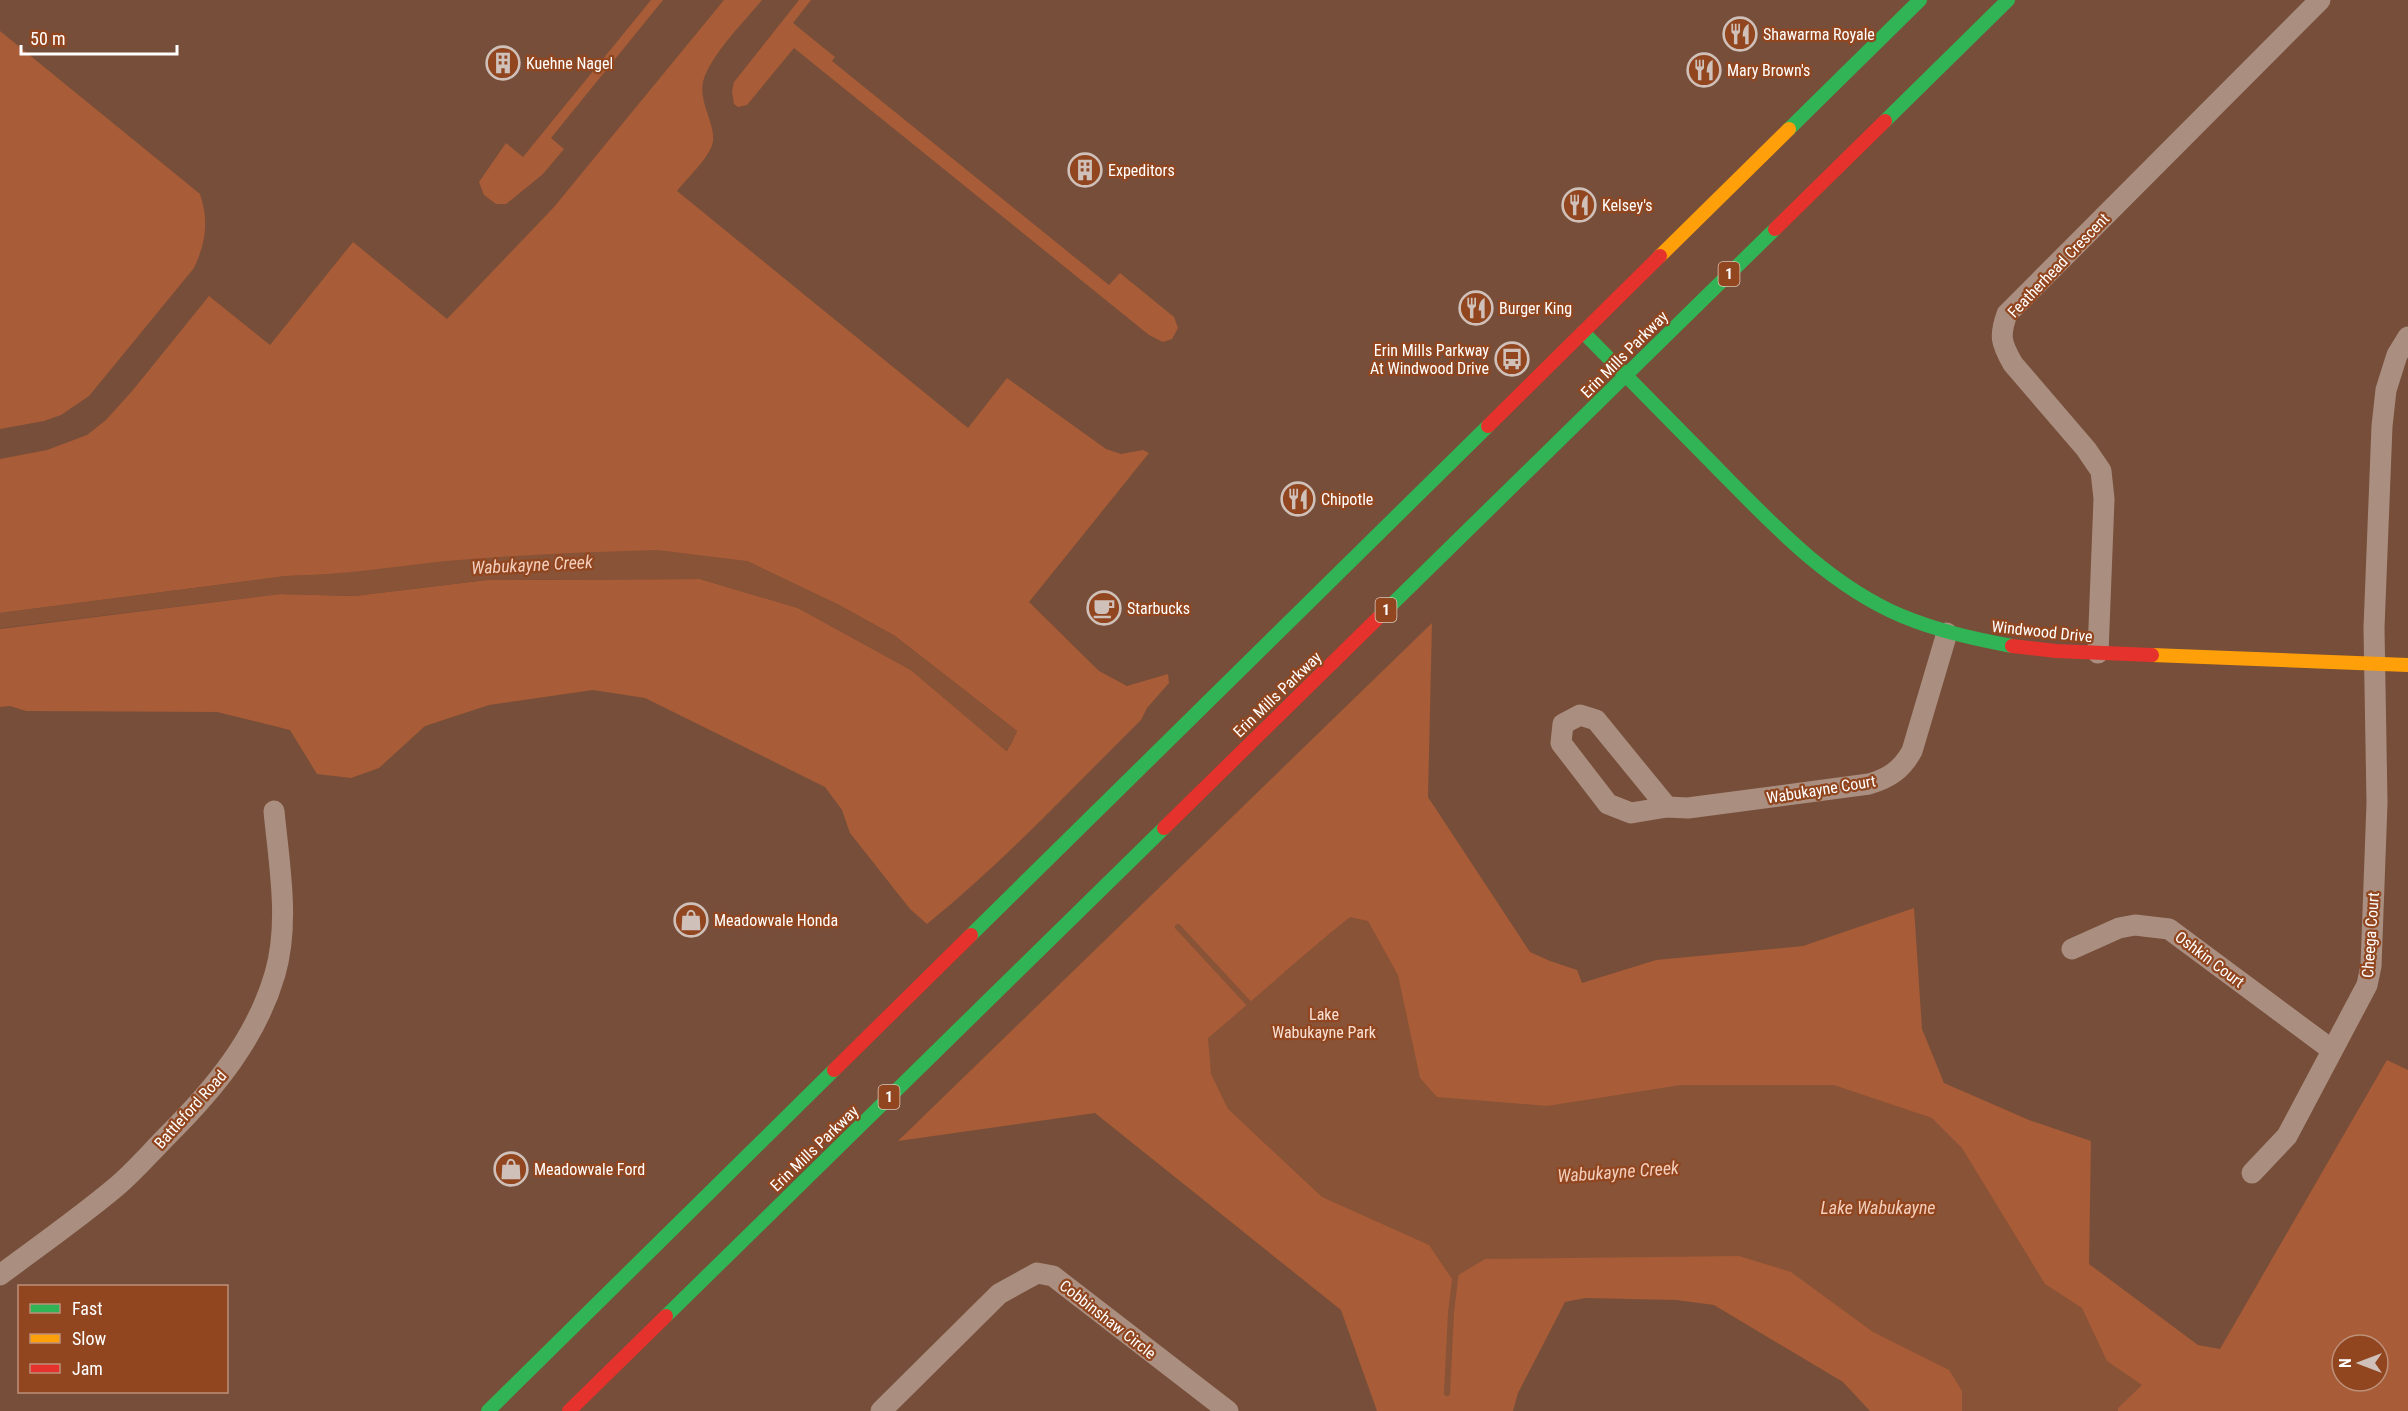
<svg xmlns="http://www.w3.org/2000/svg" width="2408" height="1411" viewBox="0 0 2408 1411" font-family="'Roboto Condensed',sans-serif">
  <rect width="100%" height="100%" fill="#774e39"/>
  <g fill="#a85c37" fill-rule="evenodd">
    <path d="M651,0H663L551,138L564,149L543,174L506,204H496L484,195L479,182L506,143L523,157Z"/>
    <path d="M724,0H762C745,21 710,55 703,82C698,105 720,129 711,148C704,163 687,178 677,191L968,428L1007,378L1106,449L1121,454L1143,450L1149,453L1029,602L1099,671L1127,686L1168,674L1169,683L1147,708L1141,720C1071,789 1004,862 927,924L910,909L850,833L842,810L825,787L645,698L593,690L489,705L425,726L379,768L351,778L317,774L290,730L217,712L26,711L10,706L0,707V629L280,594L354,596L487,580L700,579L798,608L911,670L1007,751L1017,731L895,636L839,605L747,561L286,576L0,613V459L47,450L87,435L106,420L133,390L209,296L270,345L353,242L447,319L554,207Z"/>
    <path d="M799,0H811L793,23L835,57L832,61L1109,285L1120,273L1174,317L1178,328L1172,339L1163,342L1149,335L794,48L747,105L738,107L734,104L732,91L734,82Z"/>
    <path d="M0,31L200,194C209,221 206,242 194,268L89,396L61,415L44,421L0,429Z"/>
    <path d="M1432,623L1428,797L1530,952L1550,961L1577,970L1582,983L1656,960L1803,946L1914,908L1922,1029L1944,1083L2029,1120L2091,1141L2089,1264L2198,1345L2220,1349L2387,1060L2408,1070V1411H1870L1843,1382L1714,1305L1676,1300L1585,1298L1565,1302L1518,1393L1513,1411H1377L1341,1310L1095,1113L898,1141ZM2342,1345H2378V1381H2342Z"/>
  </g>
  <g fill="#885337">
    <path d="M657,550L747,561L839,605L895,636L1017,731L1012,743L1006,751L911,670L798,608L700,579L487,580L354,596L280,594L0,628V613L286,576C340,575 392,567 446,561C516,555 587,552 657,550Z"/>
    <path d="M1350,917L1368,921L1398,975L1420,1078L1437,1097L1547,1106L1681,1085H1834L1932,1118L1962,1148L2045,1284L2082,1308L2107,1361L2142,1385L2118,1408V1411H1962V1391L1949,1370L1873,1332L1791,1272L1739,1256L1485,1259L1452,1279L1429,1245L1322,1197L1228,1109L1211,1074L1208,1038C1256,998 1301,956 1350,917Z"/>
  </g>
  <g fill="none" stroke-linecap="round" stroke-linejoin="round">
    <g stroke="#885337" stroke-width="6">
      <path d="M1178,927L1253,1008"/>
      <path d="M1447,1393L1451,1313L1456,1271"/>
    </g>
    <g stroke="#aa8f81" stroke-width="21">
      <path d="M2098,653L2104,499L2101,471L2086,449L2013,364C2001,343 1999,336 2007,314L2320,0"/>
      <path d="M1667,807L1596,720L1580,715L1563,724L1561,743L1608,804L1631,813L1667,807L1688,808L1869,784C1890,778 1902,769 1912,751L1947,633"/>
      <path d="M2072,949L2119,928L2135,925L2169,929L2332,1050"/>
      <path d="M2252,1173L2287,1136L2367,985L2371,966L2377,803L2374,628L2382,426L2386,390L2397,355L2408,337"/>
      <path d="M0,1275C39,1246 79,1218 116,1187C135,1171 151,1152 168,1135C214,1089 256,1039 275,974C290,922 279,864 274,811"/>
      <path d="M881,1411L999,1294L1037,1273L1053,1276L1062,1283L1228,1411"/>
    </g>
    <g stroke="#30b455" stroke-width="14">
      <path d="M1885,121L2008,0"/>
      <path d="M1789,129L1920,0"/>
      <path d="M1583,332C1628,378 1673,423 1718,469C1773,525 1829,585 1902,616C1938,631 1975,639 2012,646"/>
      <path d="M1378,618L1775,229"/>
      <path d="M971,935L1488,426"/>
      <path d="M666,1316L1164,828"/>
      <path d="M488,1411L834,1070"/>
    </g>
    <g stroke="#ff9f0a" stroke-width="14">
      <path d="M1660,256L1789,129"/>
      <path d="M2152,655L2408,665"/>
    </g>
    <g stroke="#e5322d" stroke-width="14">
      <path d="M1775,229L1885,121"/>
      <path d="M1488,426L1660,256"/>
      <path d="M2012,646L2056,651L2152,655"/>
      <path d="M1164,828L1378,618"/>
      <path d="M834,1070L971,935"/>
      <path d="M569,1411L666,1316"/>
    </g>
  </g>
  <defs>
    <g id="restaurant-ring" transform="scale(1.725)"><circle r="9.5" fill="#91461f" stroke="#cfc1ba" stroke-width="1.5"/><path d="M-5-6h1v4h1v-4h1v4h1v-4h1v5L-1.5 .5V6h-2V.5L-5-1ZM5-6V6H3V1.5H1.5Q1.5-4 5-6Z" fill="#cfc1ba"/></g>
    <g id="building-ring" transform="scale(1.725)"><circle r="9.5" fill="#91461f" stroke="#cfc1ba" stroke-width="1.5"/><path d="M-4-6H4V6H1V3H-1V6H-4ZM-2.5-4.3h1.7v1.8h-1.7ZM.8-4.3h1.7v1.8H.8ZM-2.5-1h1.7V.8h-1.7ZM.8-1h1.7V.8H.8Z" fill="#cfc1ba"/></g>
    <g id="bus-ring" transform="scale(1.725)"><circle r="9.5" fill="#91461f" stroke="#cfc1ba" stroke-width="1.5"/><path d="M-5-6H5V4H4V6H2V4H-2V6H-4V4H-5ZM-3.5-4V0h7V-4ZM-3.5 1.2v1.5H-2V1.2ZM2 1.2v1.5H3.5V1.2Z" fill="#cfc1ba"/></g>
    <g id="cafe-ring" transform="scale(1.725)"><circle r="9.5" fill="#91461f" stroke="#cfc1ba" stroke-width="1.5"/><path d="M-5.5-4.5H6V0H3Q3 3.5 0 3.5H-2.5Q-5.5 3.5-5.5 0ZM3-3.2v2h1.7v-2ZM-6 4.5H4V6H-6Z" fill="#cfc1ba"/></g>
    <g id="shop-ring" transform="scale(1.725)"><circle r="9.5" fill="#91461f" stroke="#cfc1ba" stroke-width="1.5"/><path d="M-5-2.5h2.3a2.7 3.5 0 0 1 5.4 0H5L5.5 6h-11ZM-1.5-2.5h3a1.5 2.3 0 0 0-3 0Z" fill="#cfc1ba"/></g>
  </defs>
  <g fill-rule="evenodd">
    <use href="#restaurant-ring" x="1740" y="34"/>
    <use href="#building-ring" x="503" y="63"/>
    <use href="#restaurant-ring" x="1704" y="70"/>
    <use href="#building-ring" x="1085" y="170"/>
    <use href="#restaurant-ring" x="1579" y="205"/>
    <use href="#restaurant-ring" x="1476" y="308"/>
    <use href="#bus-ring" x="1512" y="359"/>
    <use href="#restaurant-ring" x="1298" y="499"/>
    <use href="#cafe-ring" x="1104" y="608"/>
    <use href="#shop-ring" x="691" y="920"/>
    <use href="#shop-ring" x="511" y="1169"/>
  </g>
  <g text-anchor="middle" stroke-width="4.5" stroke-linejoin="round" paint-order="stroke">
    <g fill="#91461f" stroke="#dec8bc" stroke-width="1.5">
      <rect x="1718.5" y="262" width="21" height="24" rx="4.5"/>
      <rect x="1375.5" y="598" width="21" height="24" rx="4.5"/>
      <rect x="878.5" y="1085" width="21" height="24" rx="4.5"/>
    </g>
    <g font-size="15" font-weight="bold" fill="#fff">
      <text x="1729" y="279">1</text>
      <text x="1386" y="615">1</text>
      <text x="889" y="1102">1</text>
    </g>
    <g font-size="16" fill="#fff" stroke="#91461f" text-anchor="start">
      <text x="1763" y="40">Shawarma Royale</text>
      <text x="526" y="69">Kuehne Nagel</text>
      <text x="1727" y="76">Mary Brown's</text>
      <text x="1108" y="176">Expeditors</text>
      <text x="1602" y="211">Kelsey's</text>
      <text x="1499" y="314">Burger King</text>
      <text x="1489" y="356" text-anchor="end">Erin Mills Parkway<tspan x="1489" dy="18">At Windwood Drive</tspan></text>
      <text x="1321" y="505">Chipotle</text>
      <text x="1127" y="614">Starbucks</text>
      <text x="714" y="926">Meadowvale Honda</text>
      <text x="534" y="1175">Meadowvale Ford</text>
    </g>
    <g font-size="16" fill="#fff" stroke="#91461f">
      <text transform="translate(2058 265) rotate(-46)" y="6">Featherhead Crescent</text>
      <text transform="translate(1624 354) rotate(-45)" y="6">Erin Mills Parkway</text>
      <text transform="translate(2042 631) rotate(6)" y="6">Windwood Drive</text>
      <text transform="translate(1277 694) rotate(-44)" y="6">Erin Mills Parkway</text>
      <text transform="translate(1821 789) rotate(-9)" y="6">Wabukayne Court</text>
      <text transform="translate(2370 935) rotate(-86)" y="6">Cheega Court</text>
      <text transform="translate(2210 959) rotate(37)" y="6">Oshkin Court</text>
      <text transform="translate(190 1109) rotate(-48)" y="6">Battleford Road</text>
      <text transform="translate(814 1148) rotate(-44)" y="6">Erin Mills Parkway</text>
      <text transform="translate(1108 1319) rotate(38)" y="6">Cobbinshaw Circle</text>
    </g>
    <g font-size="16" fill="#fae1d6" stroke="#91461f">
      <text x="1324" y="1020">Lake<tspan x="1324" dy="18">Wabukayne Park</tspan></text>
    </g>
    <g font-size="18" font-style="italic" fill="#f4cebc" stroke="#91461f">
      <text transform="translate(532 565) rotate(-3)" y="6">Wabukayne Creek</text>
      <text transform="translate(1618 1172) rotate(-4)" y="6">Wabukayne Creek</text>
      <text x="1878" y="1214">Lake Wabukayne</text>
    </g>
  </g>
  <rect x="18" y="1285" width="210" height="108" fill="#91461f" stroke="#bd9079" stroke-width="1.5"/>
  <rect x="30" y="1304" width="30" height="9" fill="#30b455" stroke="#bd9079" stroke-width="1.5"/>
  <text x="72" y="1315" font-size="18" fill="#ffffff">Fast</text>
  <rect x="30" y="1334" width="30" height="9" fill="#ff9f0a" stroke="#bd9079" stroke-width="1.5"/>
  <text x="72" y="1345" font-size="18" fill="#ffffff">Slow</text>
  <rect x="30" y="1364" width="30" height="9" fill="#e5322d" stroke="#bd9079" stroke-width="1.5"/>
  <text x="72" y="1375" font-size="18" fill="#ffffff">Jam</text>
  <g transform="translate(2360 1363) rotate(270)"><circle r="28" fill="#91461f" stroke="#bd9079" stroke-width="1.5"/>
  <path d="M0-4.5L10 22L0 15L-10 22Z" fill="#cfc1ba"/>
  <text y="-9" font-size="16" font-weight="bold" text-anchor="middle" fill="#ffffff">N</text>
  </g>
  <path d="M21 45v9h156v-9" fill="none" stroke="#ffffff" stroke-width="3"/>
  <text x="30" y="45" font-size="18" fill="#ffffff" stroke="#91461f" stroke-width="4.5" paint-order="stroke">50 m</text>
</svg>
